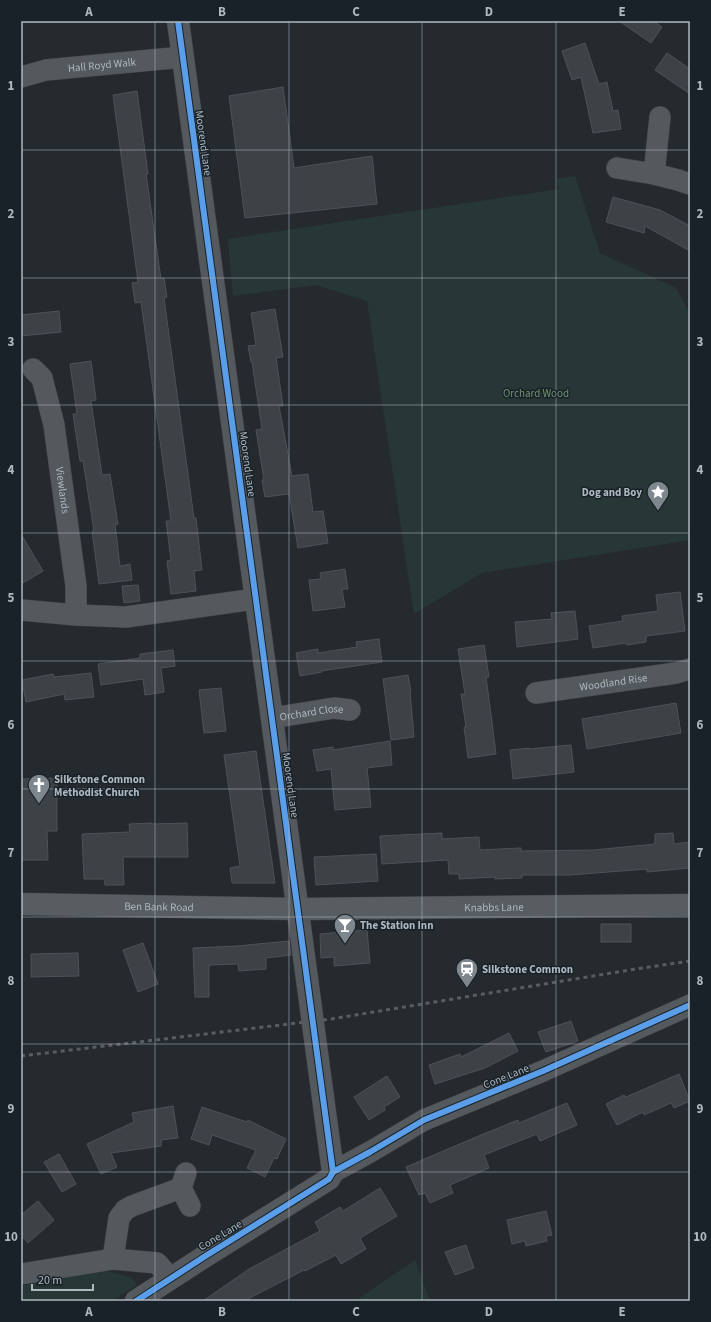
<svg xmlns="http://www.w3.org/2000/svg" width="711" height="1322" viewBox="0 0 711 1322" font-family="'Source Sans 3',sans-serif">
  <rect width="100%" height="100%" fill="#252a2f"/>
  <g fill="#273735">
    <path d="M575,176L600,253L676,288L690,314V540L482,573L414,614L367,301L316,285L233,296L228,239L559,189L556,179Z"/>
    <path d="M415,1260L430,1301H355Z"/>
    <path d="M107,1271L131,1277L137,1285L112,1301H21V1285Z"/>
  </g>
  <g fill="#3d4246" stroke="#4c5257">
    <path d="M619,21H653L662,27L651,43Z"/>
    <path d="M585,43L599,84L607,82L613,111L618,110L621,129L593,133L581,77L572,80L562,51Z"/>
    <path d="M667,53L690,69V94L655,70Z"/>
    <path d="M283,87L294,168L372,156L377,204L245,218L229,96Z"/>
    <path d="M137,91L148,174H146L161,279L164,278L167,297L164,298L194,518H196L202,570L194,571L196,591L171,594L167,561L171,560L166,521H171L141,302L135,303L132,283L138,282L113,95Z"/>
    <path d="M613,197L660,210L690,226V251L645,226L644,233L606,222Z"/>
    <path d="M275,309L283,357L276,358L283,406H279L292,476L308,474L313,512L323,511L328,543L298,548L289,494L265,497L262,480H264L256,430L262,429L252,362H251L248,346L256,345L251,313Z"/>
    <path d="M59,311L61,332L21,336V315Z"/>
    <path d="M91,361L96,400L91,401L102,475L110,474L118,524L115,525L120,566L130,564L132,580L99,584L92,531H94L83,461H80L73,414H77L70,364Z"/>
    <path d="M21,534L43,571L21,584Z"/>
    <path d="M345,569L348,589H342L345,607L313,611L309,580L321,579L320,573Z"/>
    <path d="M138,585L140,601L124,603L122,586Z"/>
    <path d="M680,592L685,631L646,636V642L627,645L626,643L593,648L589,626L623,621L622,616L658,611L656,595Z"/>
    <path d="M575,611L578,639L517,647L515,622L552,619L551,613Z"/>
    <path d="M379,639L382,662L321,671L322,672L300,676L296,653L318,649V653L357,647L356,642Z"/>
    <path d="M484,645L489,677H486L490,707L496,754L468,758L464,727H466L461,694H465L458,649Z"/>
    <path d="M173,650L175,666L161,668L164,692L145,695L143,679L101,685L98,664L140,658V654Z"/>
    <path d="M91,673L94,697L65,700L64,694L26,702L22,680L53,674L54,677Z"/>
    <path d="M408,675L411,692H410L414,737L391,740L383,679Z"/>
    <path d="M221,688L226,731L204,733L199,690Z"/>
    <path d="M676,703L681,733L587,749L582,719Z"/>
    <path d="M390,741L392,765L367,768L371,807L335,810L331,769L317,771L313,750L333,747V750Z"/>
    <path d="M571,745L574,772L513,779L510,750L529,748V749Z"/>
    <path d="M256,751L275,883H232L230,868L240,866L224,755Z"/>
    <path d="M57,778V831H47L48,860H21V779Z"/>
    <path d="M152,823V824L187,823L188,857H123L124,885H105L104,879H84L82,834L130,832L129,824Z"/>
    <path d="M442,833V839L479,837L480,850L521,848V851L594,850L655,844V834L673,833L674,844L690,842V868L647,872V869L570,875H522V878L495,879V877L459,879V874H449L448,860L382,864L380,836Z"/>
    <path d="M376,854L378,881L316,885L314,857Z"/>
    <rect x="601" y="924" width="30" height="18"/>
    <path d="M367,930L370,963L334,966V957L321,958L320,934Z"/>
    <path d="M289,941L291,955L266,958V969L239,971L238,964L209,965V997H195L193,948L237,946Z"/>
    <path d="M143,943L158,984L138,992L123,950Z"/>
    <path d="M78,953L79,976L31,977V954Z"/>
    <path d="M571,1021L578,1041L546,1052L538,1032Z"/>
    <path d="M509,1033L518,1051L485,1068L435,1084L429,1065L460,1054L461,1057Z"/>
    <path d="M679,1074L690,1101L674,1108L671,1103L644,1115L643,1112L617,1125L606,1104L624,1095L626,1097Z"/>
    <path d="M387,1076L400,1097L384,1107L385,1110L369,1120L354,1097Z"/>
    <path d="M567,1103L577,1125L540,1141L537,1134L484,1155L489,1168L450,1185L453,1193L430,1203L425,1193L419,1195L406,1167L476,1137L518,1120L519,1123Z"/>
    <path d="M173,1106L178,1138L161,1140V1146L111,1153L117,1167L101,1174L87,1144L134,1122L132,1113Z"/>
    <path d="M202,1107L247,1122L248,1120L286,1139L277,1159L274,1158L265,1177L247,1168L256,1150L212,1135L209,1145L191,1139Z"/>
    <path d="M59,1154L76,1184L62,1192L44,1162Z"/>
    <path d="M380,1188L397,1216L360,1238L366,1249L341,1264L336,1255L305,1271L304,1270L244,1301H203L249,1269L320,1231L315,1222L340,1207L343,1211Z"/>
    <path d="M38,1201L54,1220L28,1243L21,1235V1215Z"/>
    <path d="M546,1211L552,1235L546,1236L547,1241L526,1246L525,1241L512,1244L507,1220Z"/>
    <path d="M466,1245L474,1268L455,1275L445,1252Z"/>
  </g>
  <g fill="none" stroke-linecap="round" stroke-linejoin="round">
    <g stroke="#42464a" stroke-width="22">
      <g id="minor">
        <path id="s1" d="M21,77L46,70L183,57"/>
        <path d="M660,117L654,174L678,180L690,184"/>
        <path d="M617,168L654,174"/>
        <path id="s2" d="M33,369L42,378L54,425L76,586V615"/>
        <path d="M21,610L76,615L126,617L256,599"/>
        <path id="s3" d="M536,693L676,673L690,669"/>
        <path id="s4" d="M272,718L334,708L350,710"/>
        <path d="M333,1172L370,1152L424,1120L543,1071L690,1005"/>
        <path d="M186,1173L181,1188L190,1206"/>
        <path d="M113,1259L119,1218L125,1210L132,1206L181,1188"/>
        <path d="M21,1274L113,1259L157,1263L170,1278"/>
      </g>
    </g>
    <g stroke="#42464a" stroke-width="23">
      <path id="tertiary" d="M136,1301L207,1255L329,1179L333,1172L178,21"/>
    </g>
    <g stroke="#42464a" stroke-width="23">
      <g id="secondary">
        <path id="s5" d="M21,904L298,909L690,905"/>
      </g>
    </g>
    <use href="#minor" stroke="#54595e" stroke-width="21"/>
    <use href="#tertiary" stroke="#54595e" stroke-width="22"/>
    <use href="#secondary" stroke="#585d62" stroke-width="22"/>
    <path stroke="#585d60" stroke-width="3" stroke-dasharray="4 4" stroke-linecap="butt" d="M21,1056L331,1019L636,969L690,961"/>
    <g stroke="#192228" stroke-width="8">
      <g id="cycleway">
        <path d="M333,1172L370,1152L424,1120L543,1071L690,1005"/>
        <path d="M136,1301L207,1255L329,1179L333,1172L178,21"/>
      </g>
    </g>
    <use href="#cycleway" stroke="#5a9eea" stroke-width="6"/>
  </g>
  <path fill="none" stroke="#aeb8c1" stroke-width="1" stroke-opacity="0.55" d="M155,21V1301M289,21V1301M422,21V1301M556,21V1301M21,150H690M21,278H690M21,405H690M21,533H690M21,661H690M21,789H690M21,917H690M21,1044H690M21,1172H690"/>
  <defs>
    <g id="sight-pin" transform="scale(1.15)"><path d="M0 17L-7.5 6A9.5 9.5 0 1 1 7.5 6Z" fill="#7e868e" stroke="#192228"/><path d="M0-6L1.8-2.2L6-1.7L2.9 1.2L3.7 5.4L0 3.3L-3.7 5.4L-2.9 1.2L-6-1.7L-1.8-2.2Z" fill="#fff"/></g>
    <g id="church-pin" transform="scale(1.15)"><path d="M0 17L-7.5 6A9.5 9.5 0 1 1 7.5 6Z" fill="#7e868e" stroke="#192228"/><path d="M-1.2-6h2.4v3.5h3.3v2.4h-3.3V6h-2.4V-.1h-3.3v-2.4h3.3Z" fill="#fff"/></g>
    <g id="bar-pin" transform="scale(1.15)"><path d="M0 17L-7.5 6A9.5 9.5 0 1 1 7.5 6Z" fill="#7e868e" stroke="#192228"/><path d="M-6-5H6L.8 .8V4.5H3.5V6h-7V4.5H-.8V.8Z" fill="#fff"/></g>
    <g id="station-pin" transform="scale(1.15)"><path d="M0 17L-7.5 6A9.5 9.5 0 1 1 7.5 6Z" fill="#7e868e" stroke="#192228"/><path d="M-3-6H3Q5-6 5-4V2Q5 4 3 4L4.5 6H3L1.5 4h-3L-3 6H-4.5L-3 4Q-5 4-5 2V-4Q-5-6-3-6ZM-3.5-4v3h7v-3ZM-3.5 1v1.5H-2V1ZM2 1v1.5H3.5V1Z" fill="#fff"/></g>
  </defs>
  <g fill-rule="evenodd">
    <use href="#sight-pin" x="658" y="492"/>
    <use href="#church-pin" x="39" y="785"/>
    <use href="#bar-pin" x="345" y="925"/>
    <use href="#station-pin" x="467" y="969"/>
  </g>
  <g text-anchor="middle" stroke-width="3" stroke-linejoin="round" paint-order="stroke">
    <g font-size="11" fill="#aeb8c1" stroke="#192228">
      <text dy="4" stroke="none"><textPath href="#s1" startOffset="82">Hall Royd Walk</textPath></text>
      <text transform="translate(204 143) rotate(82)" y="4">Moorend Lane</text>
      <text transform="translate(248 464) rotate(82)" y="4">Moorend Lane</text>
      <text dy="4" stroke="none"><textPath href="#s2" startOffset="127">Viewlands</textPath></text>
      <text dy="4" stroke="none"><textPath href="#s3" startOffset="78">Woodland Rise</textPath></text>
      <text dy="4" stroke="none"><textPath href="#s4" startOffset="40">Orchard Close</textPath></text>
      <text transform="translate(291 785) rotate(82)" y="4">Moorend Lane</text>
      <text dy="4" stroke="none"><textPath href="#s5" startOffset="138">Ben Bank Road</textPath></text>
      <text dy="4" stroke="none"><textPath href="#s5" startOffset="473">Knabbs Lane</textPath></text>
      <text transform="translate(506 1076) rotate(-22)" y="4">Cone Lane</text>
      <text transform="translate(220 1235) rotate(-31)" y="4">Cone Lane</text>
    </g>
    <g font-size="11" fill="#709472" stroke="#192228">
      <text x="536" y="397">Orchard Wood</text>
    </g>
    <g font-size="11" font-weight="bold" fill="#aeb8c1" stroke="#192228" text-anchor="start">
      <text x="642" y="496" text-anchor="end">Dog and Boy</text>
      <text x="54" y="783">Silkstone Common<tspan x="54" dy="13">Methodist Church</tspan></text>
      <text x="360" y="929">The Station Inn</text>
      <text x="482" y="973">Silkstone Common</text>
    </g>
  </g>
  <rect width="711" height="1322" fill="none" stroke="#192228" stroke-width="44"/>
  <path d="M32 1284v6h61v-6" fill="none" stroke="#aeb8c1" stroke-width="2"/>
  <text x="38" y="1284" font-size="12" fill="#aeb8c1" stroke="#192228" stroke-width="3" paint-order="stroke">20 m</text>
  <rect x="22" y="22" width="667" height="1278" fill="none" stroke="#aeb8c1" stroke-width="1.5"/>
  <g font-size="13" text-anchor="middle" font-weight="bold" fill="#aeb8c1">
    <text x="89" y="16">A</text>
    <text x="222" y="16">B</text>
    <text x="356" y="16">C</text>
    <text x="489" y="16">D</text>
    <text x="622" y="16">E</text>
    <text x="11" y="90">1</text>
    <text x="700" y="90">1</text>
    <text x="11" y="218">2</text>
    <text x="700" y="218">2</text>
    <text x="11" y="346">3</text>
    <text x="700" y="346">3</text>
    <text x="11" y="474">4</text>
    <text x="700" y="474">4</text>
    <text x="11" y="602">5</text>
    <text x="700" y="602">5</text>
    <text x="11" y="729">6</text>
    <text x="700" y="729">6</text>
    <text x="11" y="857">7</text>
    <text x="700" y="857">7</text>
    <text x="11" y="985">8</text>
    <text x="700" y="985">8</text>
    <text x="11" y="1113">9</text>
    <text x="700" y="1113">9</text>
    <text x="11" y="1241">10</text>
    <text x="700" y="1241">10</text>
    <text x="89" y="1316">A</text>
    <text x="222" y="1316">B</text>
    <text x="356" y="1316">C</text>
    <text x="489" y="1316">D</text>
    <text x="622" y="1316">E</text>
  </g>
</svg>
